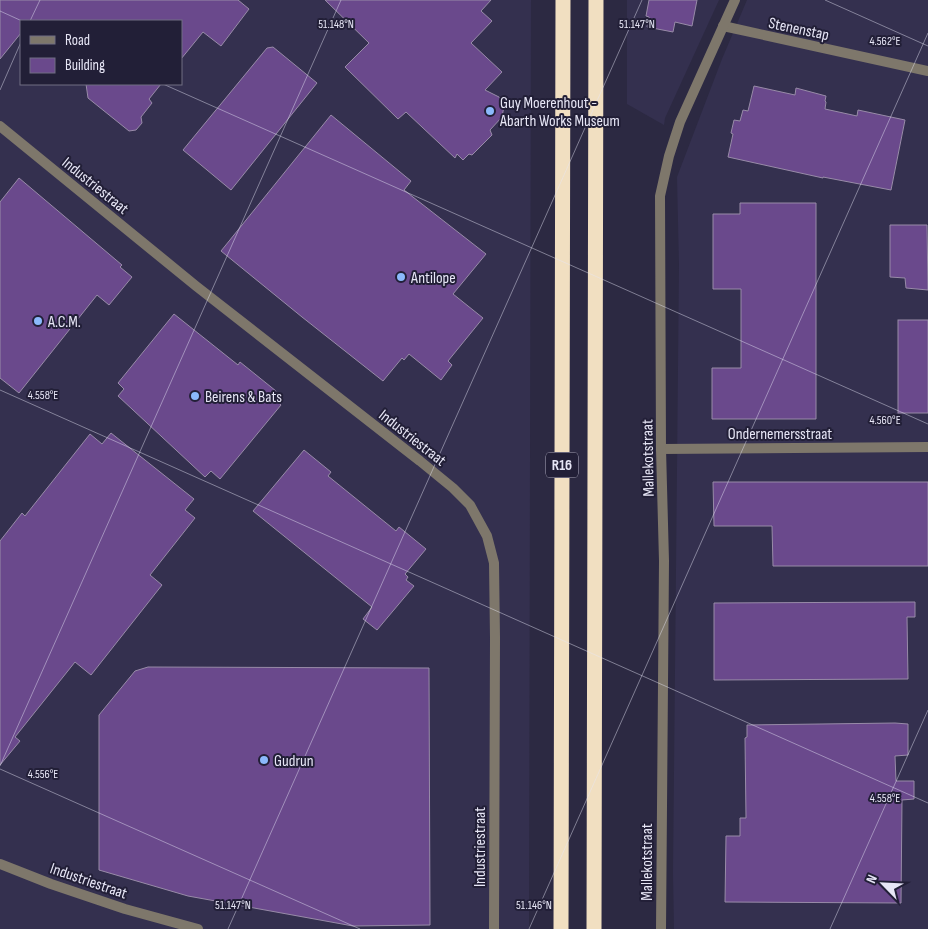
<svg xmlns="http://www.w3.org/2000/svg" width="928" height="929" viewBox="0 0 928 929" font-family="'Sofia Sans Condensed',sans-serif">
  <rect width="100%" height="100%" fill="#2c2942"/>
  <g fill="#34304f" fill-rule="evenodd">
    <path d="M0,0H531L529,929H0ZM21,21H181V84H21Z"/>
    <path d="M627,0H719L665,118L664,125L627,104Z"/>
    <path d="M747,0H928V929H674L673,873L679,265L677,177L722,59Z"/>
  </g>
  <g fill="#6a498c" stroke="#988ba8">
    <path d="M0,0H238L249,9L221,46L203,32L181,59V21H21V33L0,59Z"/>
    <path d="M325,0H491L481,11L492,21L471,43L502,72L485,90L499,97L504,106L502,117L490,130L492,135L472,155L469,154L463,160L457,154L455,158L406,112L398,119L345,67L369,43Z"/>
    <path d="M649,0H697L692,26L675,22L673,32L647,27L649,17L646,16Z"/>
    <path d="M273,47L317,83L231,190L183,150L267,48Z"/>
    <path d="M86,84H161L149,99L152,103L141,117L142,123L136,130L129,131L88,98Z"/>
    <path d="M754,86L795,95L796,88L826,96L825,101L826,102L825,109L857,116L858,110L905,120L891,190L823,177V178L728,157L733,134L731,133L734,120L740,121L743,110L748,111Z"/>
    <path d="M331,115L411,181L404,190L486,254L453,294L483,318L448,361L452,365L441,380L409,354L404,360L402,358L383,381L302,317L221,251Z"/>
    <path d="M19,178L122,265L120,267L132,277L109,305L97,295L19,393L0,378V202Z"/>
    <path d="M740,203H816V419H712V368H741V289H713V214H740Z"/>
    <path d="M890,225H927L928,290L906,288L905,278L890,277Z"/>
    <path d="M174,314L238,365L240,362L276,391L272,397L281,405L220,479L211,471L205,477L118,396L124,389L118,383Z"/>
    <rect x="898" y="320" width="30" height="93"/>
    <path d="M111,433L194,499L185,510L195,518L150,575L162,585L91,675L75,662L15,737L20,741L0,765V541L22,513L25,516L90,434L102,444Z"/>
    <path d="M304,450L331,472L328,476L396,531L399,527L426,549L405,574L408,577L406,580L414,586L377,630L363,619L372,607L253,511Z"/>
    <path d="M713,482H928V566H773L772,526H714Z"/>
    <path d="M915,602V617H907L908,679L714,680V603Z"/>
    <path d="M148,667L429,668L430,925L353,926L188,896L99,870V715L135,671Z"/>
    <path d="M895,723L908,724V755L895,756L896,781H914V799L902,800L901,903L725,902L726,836H740V818H746L745,738L747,737V725Z"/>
  </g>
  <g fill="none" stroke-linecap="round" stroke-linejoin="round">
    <g stroke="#7e776b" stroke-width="10">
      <path d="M723,26L928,71"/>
      <path d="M0,126L196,286L420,461L453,488L470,505L487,536L494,563L495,638L494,929"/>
      <path d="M661,449L928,447"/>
      <path d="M0,864L51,884L125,909L198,929"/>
      <path d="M661,929L664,561L661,449L660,196L669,156L680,122L735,0"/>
    </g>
    <g stroke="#f1dfc1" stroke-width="15">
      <path d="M561,929L563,0"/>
      <path d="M594,929L596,0"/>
    </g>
  </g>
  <path fill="none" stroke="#e7e6f6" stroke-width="1" stroke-opacity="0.45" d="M825,0L928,46M0,11L22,21M30,21L40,0M163,84L928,424M0,90L21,42M0,390L928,803M0,766L341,0M0,769L360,929M228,929L642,0M529,929L928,33M830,929L928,710"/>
  <g fill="#8bb9fc" stroke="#221f37" stroke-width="2">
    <circle cx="490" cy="111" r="5"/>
    <circle cx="401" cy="277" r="5"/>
    <circle cx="38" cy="321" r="5"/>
    <circle cx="195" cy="396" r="5"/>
    <circle cx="264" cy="760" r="5"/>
  </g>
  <g text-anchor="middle" stroke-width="4" stroke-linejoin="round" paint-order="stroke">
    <rect fill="#221f37" stroke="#acaabd" stroke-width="1" x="546" y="452.5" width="32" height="25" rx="4"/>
    <g font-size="15" font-weight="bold" fill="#e7e6f6">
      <text x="562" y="470">R16</text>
    </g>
    <g font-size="16" fill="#e7e6f6" stroke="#221f37">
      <text transform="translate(799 28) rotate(12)" y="6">Stenenstap</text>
      <text transform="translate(96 185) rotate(39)" y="6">Industriestraat</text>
      <text x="780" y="439">Ondernemersstraat</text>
      <text transform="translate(413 437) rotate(38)" y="6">Industriestraat</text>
      <text transform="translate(647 458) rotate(-91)" y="6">Mallekotstraat</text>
      <text transform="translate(479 847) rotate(-90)" y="6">Industriestraat</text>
      <text transform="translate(646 862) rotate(-90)" y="6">Mallekotstraat</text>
      <text transform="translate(89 880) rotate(19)" y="6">Industriestraat</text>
    </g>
    <g font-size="16" fill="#e7e6f6" stroke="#221f37" text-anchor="start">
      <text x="500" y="108">Guy Moerenhout -<tspan x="500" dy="18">Abarth Works Museum</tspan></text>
      <text x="411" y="283">Antilope</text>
      <text x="48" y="327">A.C.M.</text>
      <text x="205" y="402">Beirens &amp; Bats</text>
      <text x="274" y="766">Gudrun</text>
    </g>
  </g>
  <g font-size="12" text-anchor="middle" fill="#e7e6f6" stroke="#221f37" stroke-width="4" stroke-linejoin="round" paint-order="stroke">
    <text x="336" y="28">51.148°N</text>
    <text x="637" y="28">51.147°N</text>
    <text x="885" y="45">4.562°E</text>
    <text x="43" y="399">4.558°E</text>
    <text x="885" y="424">4.560°E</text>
    <text x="43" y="778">4.556°E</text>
    <text x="885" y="802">4.558°E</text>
    <text x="233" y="909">51.147°N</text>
    <text x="534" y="909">51.146°N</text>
  </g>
  <rect x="20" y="20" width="162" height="65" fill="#221f37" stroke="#716f83"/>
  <rect x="30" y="36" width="25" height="8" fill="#7e776b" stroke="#716f83"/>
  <text x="65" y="45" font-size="15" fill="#e7e6f6">Road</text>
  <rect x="30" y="58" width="25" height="15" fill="#6a498c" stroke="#716f83"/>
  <text x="65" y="70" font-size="15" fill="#e7e6f6">Building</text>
  <g transform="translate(883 884) rotate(294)" stroke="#221f37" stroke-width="4" paint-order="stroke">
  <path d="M0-4L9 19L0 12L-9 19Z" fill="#e7e6f6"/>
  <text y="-8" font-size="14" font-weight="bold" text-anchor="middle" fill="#e7e6f6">N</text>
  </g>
</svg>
